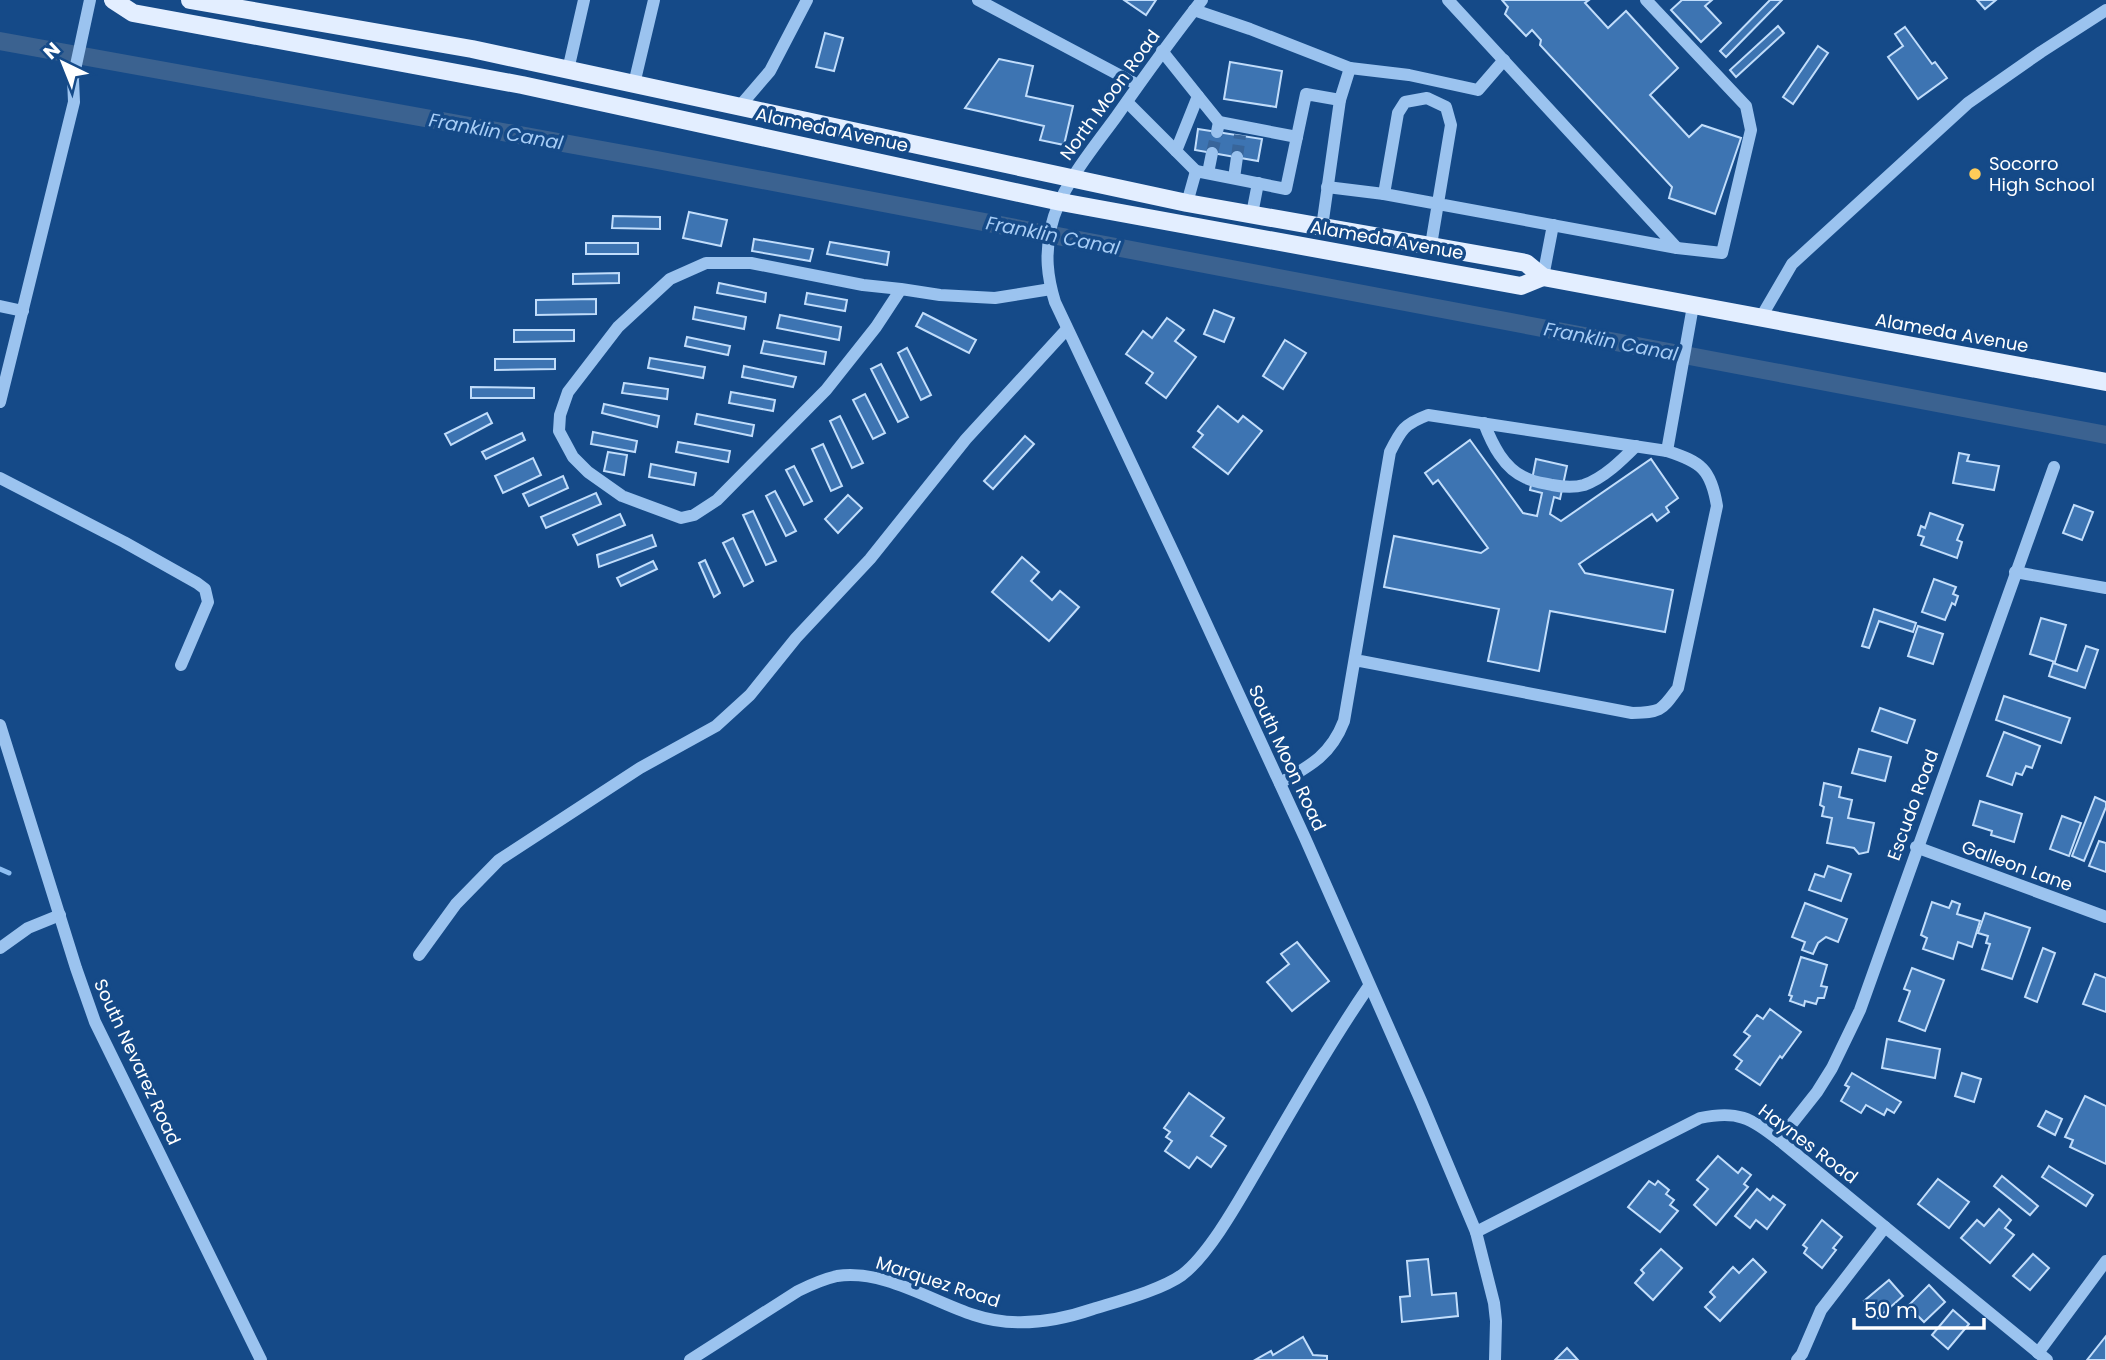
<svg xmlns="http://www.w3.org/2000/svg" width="2106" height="1360" viewBox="0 0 2106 1360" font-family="Poppins,sans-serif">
  <rect width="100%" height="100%" fill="#154a88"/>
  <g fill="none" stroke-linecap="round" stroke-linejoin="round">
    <path stroke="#8dbef2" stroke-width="5" d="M0,869L9,873"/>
    <path stroke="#3b6290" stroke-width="18" d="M0,41L657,160L2106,435"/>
  </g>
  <g fill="#3d74b2" stroke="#c1ddfb" stroke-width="2">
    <path d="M1124,0H1156L1146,15Z"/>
    <path d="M1502,0H1589L1585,3L1608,28L1626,11L1678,68L1650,95L1689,137L1702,125L1741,138L1715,214L1669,198L1672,187L1540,45L1541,40L1532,30L1526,36L1505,14L1508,7Z"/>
    <path d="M1682,0H1712L1705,6L1721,23L1701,42L1671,10Z"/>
    <path d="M1770,0H1782L1726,57L1720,51Z"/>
    <path d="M1977,0H1996L1985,9Z"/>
    <path d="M1778,26L1784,33L1736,77L1730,70Z"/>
    <path d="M1905,27L1932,64L1935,62L1947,78L1918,99L1888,57L1903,46L1895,34Z"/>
    <path d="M825,33L843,38L834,71L816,67Z"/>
    <path d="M1818,46L1828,53L1793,104L1783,97Z"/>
    <path d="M999,59L1033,66L1026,96L1073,106L1064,145L1040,140L1044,126L965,108Z"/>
    <path d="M1230,62L1282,71L1276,107L1224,99Z"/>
    <path d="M1198,129L1262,139L1258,161L1195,150Z"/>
    <path d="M689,212L727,220L721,246L683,238Z"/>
    <path d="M613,216L660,217V229L612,228Z"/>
    <path d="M754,239L813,249L810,261L752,251Z"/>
    <path d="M830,242L889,252L887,265L827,254Z"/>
    <rect x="586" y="243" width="52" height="11"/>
    <path d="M619,273V283L573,284V274Z"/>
    <path d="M719,283L766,293L765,302L717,293Z"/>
    <path d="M807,293L847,300L845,311L805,304Z"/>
    <path d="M596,299V314L536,315V300Z"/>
    <path d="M695,307L746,317L744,329L693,319Z"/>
    <path d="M1214,310L1234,318L1224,342L1204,334Z"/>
    <path d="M923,313L976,340L969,353L916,326Z"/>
    <path d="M780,315L841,327L839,340L777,328Z"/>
    <path d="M1167,318L1184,330L1175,341L1196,357L1166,398L1146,383L1153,373L1126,354L1143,331L1152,338Z"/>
    <path d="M514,330H574V341L514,342Z"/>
    <path d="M687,337L730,346L728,355L685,346Z"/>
    <path d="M1285,340L1306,353L1283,389L1263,376Z"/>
    <path d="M764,341L826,352L824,364L761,353Z"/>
    <path d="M907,348L931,395L921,400L898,353Z"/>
    <path d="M650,358L705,367L703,378L648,368Z"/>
    <path d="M495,359H555V369L495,370Z"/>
    <path d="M881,364L908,417L898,422L871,369Z"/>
    <path d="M744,366L796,377L793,387L742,377Z"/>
    <path d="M624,383L668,389L667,399L622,393Z"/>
    <path d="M471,387L534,388V398H471Z"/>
    <path d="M731,392L775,400L773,411L729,403Z"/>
    <path d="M865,394L885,433L873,439L853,400Z"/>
    <path d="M604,404L659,416L657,427L602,413Z"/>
    <path d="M1218,406L1238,422L1243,416L1262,431L1228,474L1193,447L1203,435L1198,431Z"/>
    <path d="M487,413L492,423L451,445L445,434Z"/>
    <path d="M697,414L754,425L752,436L695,424Z"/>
    <path d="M840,416L863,463L852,468L830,421Z"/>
    <path d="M593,432L637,441L635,452L591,444Z"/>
    <path d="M522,433L525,440L486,459L482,452Z"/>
    <path d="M1025,436L1034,444L993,489L984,481Z"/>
    <path d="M1470,440L1523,513L1537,516L1542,493L1530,490L1536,459L1567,466L1560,499L1554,497L1550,514L1561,521L1651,459L1678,498L1666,507L1669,512L1657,521L1652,514L1579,564L1585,573L1673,590L1665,632L1550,611L1539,671L1488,661L1499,609L1384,587L1394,536L1481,553L1488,548L1438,480L1433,484L1425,473Z"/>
    <path d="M678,442L730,451L728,462L676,452Z"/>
    <path d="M823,444L842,486L831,491L812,449Z"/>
    <path d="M608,452L627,455L624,475L604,471Z"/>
    <path d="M1959,453L1969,455L1967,461L1999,466L1994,490L1953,483Z"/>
    <path d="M533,458L541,475L503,493L495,476Z"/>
    <path d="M651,464L696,473L694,485L649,477Z"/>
    <path d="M794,466L812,501L804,505L786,470Z"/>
    <path d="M563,476L568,488L529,506L523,494Z"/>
    <path d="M775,491L796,531L786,536L766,496Z"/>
    <path d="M596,493L601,504L546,528L541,517Z"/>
    <path d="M848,495L862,508L838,533L825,519Z"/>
    <path d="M2074,505L2093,512L2082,540L2063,533Z"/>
    <path d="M753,511L776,561L766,565L743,515Z"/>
    <path d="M1930,513L1963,525L1957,540L1962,542L1957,558L1921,545L1924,537L1918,535L1921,526L1925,528Z"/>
    <path d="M620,514L625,525L578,545L573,535Z"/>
    <path d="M652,535L656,546L599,567L597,555Z"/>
    <path d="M733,538L753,581L744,586L723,543Z"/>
    <path d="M1022,557L1039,572L1031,581L1052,600L1060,591L1079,607L1049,641L992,592Z"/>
    <path d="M705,560L720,593L714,597L699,563Z"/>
    <path d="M653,561L657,569L621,586L617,578Z"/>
    <path d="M1934,579L1956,587L1953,594L1958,596L1955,605L1952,603L1945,620L1922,612Z"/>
    <path d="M1874,609L1916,623L1913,632L1879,621L1869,648L1862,646Z"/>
    <path d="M2041,618L2066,625L2055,662L2030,654Z"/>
    <path d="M1918,626L1943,634L1933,664L1908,656Z"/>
    <path d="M2086,646L2098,650L2085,688L2049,676L2053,663L2077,671Z"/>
    <path d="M2004,696L2070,718L2061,743L1996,720Z"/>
    <path d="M1880,708L1915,720L1907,743L1872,731Z"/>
    <path d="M2004,732L2040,746L2032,768L2026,766L2022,775L2016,773L2012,785L1987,776Z"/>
    <path d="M1859,749L1891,757L1885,781L1852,773Z"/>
    <path d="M1824,783L1841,787L1839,797L1852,800L1848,818L1874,823L1868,852L1859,854L1854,848L1827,843L1832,818L1822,816L1824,807L1820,805Z"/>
    <path d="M2095,797L2106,802V807L2084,861L2072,856Z"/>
    <path d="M1980,801L2022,814L2014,842L1991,835L1992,831L1973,825Z"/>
    <path d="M2062,816L2081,823L2069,856L2050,849Z"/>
    <path d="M2099,841L2106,843V872L2089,866Z"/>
    <path d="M1828,866L1851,874L1841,901L1809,890L1815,874L1824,877Z"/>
    <path d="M1952,901L1960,904L1957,914L1980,921L1972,947L1958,942L1953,959L1923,949L1927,938L1921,935L1932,902L1949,908Z"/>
    <path d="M1805,903L1847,919L1838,942L1826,937L1818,943L1813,954L1802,950L1805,942L1792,937Z"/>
    <path d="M1985,913L2030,928L2012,979L1982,969L1990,944L1986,943L1988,936L1978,933Z"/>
    <path d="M1297,942L1329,981L1292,1011L1267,982L1289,964L1281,954Z"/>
    <path d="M2043,948L2055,953L2037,1002L2025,997Z"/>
    <path d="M1801,957L1827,965L1821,986L1827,987L1824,998H1818L1816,1004L1805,1001L1804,1006L1790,1001L1792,996L1789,995Z"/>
    <path d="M1912,968L1944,980L1925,1031L1899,1021L1910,991L1904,989Z"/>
    <path d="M2095,974L2106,978V1012L2083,1004Z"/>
    <path d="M1770,1009L1801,1032L1782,1058L1780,1056L1760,1085L1736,1069L1742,1061L1734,1055L1750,1036L1744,1032L1757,1015L1763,1019Z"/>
    <path d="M1887,1039L1940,1049L1935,1078L1882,1068Z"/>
    <path d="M1852,1073L1901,1102L1894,1113L1887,1109L1884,1115L1866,1105L1861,1113L1841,1101L1849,1087L1845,1085Z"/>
    <path d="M1962,1073L1981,1079L1974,1102L1955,1096Z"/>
    <path d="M1189,1093L1224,1118L1211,1136L1226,1146L1211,1167L1197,1157L1189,1168L1165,1151L1172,1141L1166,1137L1170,1132L1164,1128Z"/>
    <path d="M2085,1096L2106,1106V1164L2070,1147L2073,1140L2065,1137Z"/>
    <path d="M2046,1111L2062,1119L2055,1135L2038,1126Z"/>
    <path d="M1718,1156L1738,1173L1742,1168L1751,1175L1744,1184L1748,1187L1716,1225L1694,1205L1708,1189L1697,1180Z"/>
    <path d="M2049,1166L2093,1195L2086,1206L2042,1177Z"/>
    <path d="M2002,1176L2038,1206L2030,1215L1994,1186Z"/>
    <path d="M1938,1179L1969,1202L1949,1228L1918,1204Z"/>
    <path d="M1649,1181L1655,1185L1658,1181L1669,1190L1666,1194L1674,1200L1670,1205L1678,1211L1660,1232L1628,1207Z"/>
    <path d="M1757,1189L1770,1200L1773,1196L1785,1205L1767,1229L1756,1220L1750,1228L1735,1216Z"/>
    <path d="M1999,1209L2011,1220L2005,1228L2014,1235L1990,1263L1961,1238L1977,1220L1984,1226Z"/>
    <path d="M1822,1220L1842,1237L1833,1248L1836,1250L1822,1268L1804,1253L1807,1248L1803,1245Z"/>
    <path d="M1661,1249L1682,1268L1653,1300L1635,1283L1644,1273L1641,1270Z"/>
    <path d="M2033,1254L2049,1268L2030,1290L2013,1276Z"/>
    <path d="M1428,1259L1432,1295L1456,1293L1458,1316L1402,1322L1400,1297L1410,1296L1407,1261Z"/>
    <path d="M1753,1259L1766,1272L1720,1321L1705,1307L1715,1297L1710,1292L1733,1267L1739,1273Z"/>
    <path d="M1889,1280L1903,1296L1878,1318L1864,1301Z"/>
    <path d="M1929,1285L1945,1302L1924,1322L1908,1306Z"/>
    <path d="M1953,1310L1969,1324L1948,1349L1932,1335Z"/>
    <path d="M2106,1336V1360H2087Z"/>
    <path d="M1303,1337L1313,1355L1327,1356V1360H1255L1271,1351L1273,1355Z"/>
    <path d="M1567,1348L1578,1360H1555Z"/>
  </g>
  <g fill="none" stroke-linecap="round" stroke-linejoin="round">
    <g stroke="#38659a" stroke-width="12" stroke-dasharray="12 6" stroke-linecap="butt">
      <path d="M1212,153L1217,132"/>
      <path d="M1237,157L1240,135"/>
    </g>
    <g stroke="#9bc3ef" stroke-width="12">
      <path d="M978,0L1138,85"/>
      <path d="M1202,0C1172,38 1144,77 1116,117C1092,150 1060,187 1051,227C1045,254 1047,276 1055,302L1177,560L1305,838L1421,1101L1476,1232L1494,1303L1496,1321L1495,1360"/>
      <path d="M1646,0L1746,106L1751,130L1722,253L1677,248"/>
      <path d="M1194,10L1250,29L1350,68L1340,100L1322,227"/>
      <path d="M1162,51L1198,96L1176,151"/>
      <path d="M1350,68L1409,75L1478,90L1504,60"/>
      <path d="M568,70L584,0"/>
      <path d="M634,84L654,0"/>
      <path d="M1198,96L1219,122"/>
      <path d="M1127,102L1196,171"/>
      <path d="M740,106L770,71L807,0"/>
      <path d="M1217,132L1219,122L1297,137"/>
      <path d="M1208,173L1212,153"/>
      <path d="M1234,178L1237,157"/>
      <path d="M1327,187L1384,194"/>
      <path d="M1187,203L1196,171L1286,189L1306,94L1340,100"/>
      <path d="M1252,214L1258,183"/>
      <path d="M1431,245L1451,125L1446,107L1427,98L1405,102L1398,113L1384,194L1677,248L1448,0"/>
      <path d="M1543,277L1553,225"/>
      <path d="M901,289L876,327L826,390L717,500L694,515L681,518L622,496L588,472L573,457L559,431L560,415L568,392L618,327L670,279L706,263H751L863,285L901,289L940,295L995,298L1051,289"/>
      <path d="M0,306L23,311"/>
      <path d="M1760,319L1792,264L1968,103L2041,52L2106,10"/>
      <path d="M0,402L74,102L73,79L90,0"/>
      <path d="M1484,423C1492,444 1504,469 1526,478C1534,482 1543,483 1552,485C1563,487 1573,488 1584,485C1604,478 1622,460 1636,446"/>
      <path d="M1667,451L1693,306"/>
      <path d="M0,478L124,542L197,583L205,589L208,602L181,665"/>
      <path d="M2015,572L2106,588"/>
      <path d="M0,725L76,968L95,1022L261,1360"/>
      <path d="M1280,783C1310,766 1331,755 1344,721L1390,452C1401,430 1404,424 1428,415L1667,451C1701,462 1711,469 1717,506L1678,688C1661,711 1662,712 1632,713L1355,660"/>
      <path d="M1916,847L2106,917"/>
      <path d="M0,948L28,928L60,915"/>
      <path d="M419,955L456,904L499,860L640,768L716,726L750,695L796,638L870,559L966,439L1067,329"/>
      <path d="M1779,1140L1817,1092L1832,1068L1860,1010L2054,467"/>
      <path d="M1476,1232L1700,1118C1738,1110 1750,1118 1779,1140L2047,1360"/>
      <path d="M2038,1353L2106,1261"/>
      <path d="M690,1360L798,1291C810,1285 824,1279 837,1276C884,1269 931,1301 974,1315C1013,1328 1055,1322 1093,1309C1119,1301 1161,1290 1182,1275C1211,1253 1242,1195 1261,1163C1296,1103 1330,1043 1369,986"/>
      <path d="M1797,1360L1802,1354L1821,1310L1885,1227"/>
    </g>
    <g stroke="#e3eeff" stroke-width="18">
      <path d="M113,0L133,13L522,85L1061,202L1521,286L1543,277"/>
      <path d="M190,0L472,49L1187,203L1526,263L1543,277L2106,382"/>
    </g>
  </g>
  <circle fill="#ffcc59" stroke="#154a88" stroke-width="2.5" cx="1975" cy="174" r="7"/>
  <g text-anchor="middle" stroke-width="7" stroke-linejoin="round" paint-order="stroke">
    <g font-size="18" fill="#fff" stroke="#154a88">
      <text transform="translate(1110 95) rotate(-54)" y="6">North Moon Road</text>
      <text transform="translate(832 130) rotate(12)" y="6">Alameda Avenue</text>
      <text transform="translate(1387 240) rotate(10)" y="6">Alameda Avenue</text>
      <text transform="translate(1952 333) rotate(10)" y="6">Alameda Avenue</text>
      <text transform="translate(1287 758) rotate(65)" y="6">South Moon Road</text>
      <text transform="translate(1913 805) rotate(-70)" y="6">Escudo Road</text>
      <text transform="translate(2017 866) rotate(20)" y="6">Galleon Lane</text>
      <text transform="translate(137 1062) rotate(65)" y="6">South Nevarez Road</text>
      <text transform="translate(1808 1144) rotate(37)" y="6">Haynes Road</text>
      <text transform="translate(938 1282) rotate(18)" y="6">Marquez Road</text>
    </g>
    <g font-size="18" fill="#fff" stroke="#154a88" text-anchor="start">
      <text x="1989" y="170">Socorro<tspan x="1989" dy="21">High School</tspan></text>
    </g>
    <g font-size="19" font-style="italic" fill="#a7cdf6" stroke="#154a88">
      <text transform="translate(496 131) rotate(10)" y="7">Franklin Canal</text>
      <text transform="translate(1053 235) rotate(11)" y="7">Franklin Canal</text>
      <text transform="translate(1611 341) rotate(11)" y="7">Franklin Canal</text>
    </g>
  </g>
  <g transform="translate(63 63) rotate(317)" stroke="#154a88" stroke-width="5" paint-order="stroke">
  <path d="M0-5L12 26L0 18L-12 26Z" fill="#ffffff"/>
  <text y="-10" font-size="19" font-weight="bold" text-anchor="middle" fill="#ffffff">N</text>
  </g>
  <path d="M1854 1318v10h130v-10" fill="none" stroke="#ffffff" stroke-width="3.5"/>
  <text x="1864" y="1318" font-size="21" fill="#ffffff" stroke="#154a88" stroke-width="5" paint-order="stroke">50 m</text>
</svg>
